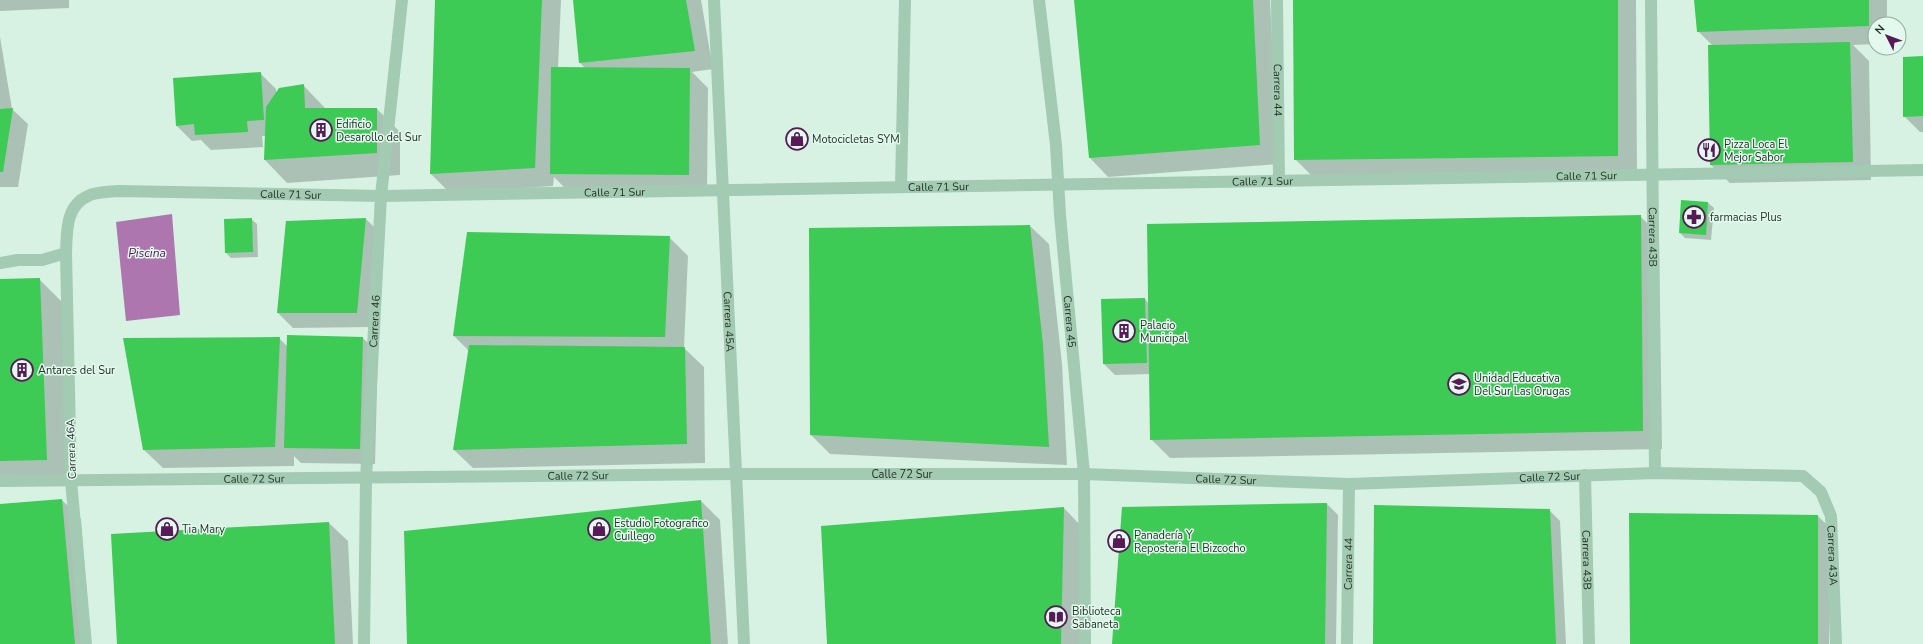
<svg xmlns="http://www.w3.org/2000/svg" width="1923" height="644" viewBox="0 0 1923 644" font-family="'Nunito Sans',sans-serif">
  <rect width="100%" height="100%" fill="#d7f2e3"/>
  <path fill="#ae76af" d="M172,214L180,315L126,321L116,222Z"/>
  <g fill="#0003">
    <path d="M0,0H69V8L0,11Z"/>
    <path d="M436,0H561L558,68H585L580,63L574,0H701L713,69L692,72L708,88L707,194L569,192L554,177L553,186L450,193L431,174Z"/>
    <path d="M1075,0H1270L1278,164L1108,177L1090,158Z"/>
    <path d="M1294,0H1636L1637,174L1314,178L1295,159Z"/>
    <path d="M1695,0H1887V24H1875V44L1853,45L1869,61L1871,180L1730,183L1711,165L1713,46L1698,31Z"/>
    <path d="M0,37L12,109L28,124L18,187H0Z"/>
    <path d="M1923,57V132H1920L1904,116Z"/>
    <path d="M260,73L276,89V93L303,85L326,109H377L400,132V175L287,183L265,160L266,136H262L263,147L211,150L201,140L192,141L177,126Z"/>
    <path d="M1682,201L1708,203L1714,208L1711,240L1685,238L1680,233Z"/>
    <path d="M1640,216L1659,235L1662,449L1170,458L1151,439L1150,374L1115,375L1104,364L1145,299L1149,304Z"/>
    <path d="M251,219L257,224L258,257L231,258L226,253Z"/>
    <path d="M366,219L381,234L372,327L293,328L278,313L286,222Z"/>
    <path d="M1030,226L1049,244L1062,364L1067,465L830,454L811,435Z"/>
    <path d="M669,237L688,256L684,348L704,367L705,463L473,468L454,450L469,351L454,336Z"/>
    <path d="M39,279L62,302L70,483L0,484V280Z"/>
    <path d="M279,338L288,347L363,338L378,353L375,464L301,463L294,456V466L163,468L144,450Z"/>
    <path d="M62,500L81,519L91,644H0V505Z"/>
    <path d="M701,501L720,520L728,644H408Z"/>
    <path d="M1327,504L1338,515L1336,644H1113Z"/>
    <path d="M1064,508L1082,527L1080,644H828Z"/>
    <path d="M1549,510L1560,521L1566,644H1374Z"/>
    <path d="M1818,516L1829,527V644H1631Z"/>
    <path d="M329,523L348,541L353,644H118Z"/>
  </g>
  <g fill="#3dca55">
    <path d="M435,0H542L535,168L430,174Z"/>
    <path d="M573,0H686L695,51L579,63Z"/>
    <path d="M1074,0H1253L1260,145L1089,158Z"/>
    <path d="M1293,0H1618V156L1294,160Z"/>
    <path d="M1694,0H1869V26L1697,32Z"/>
    <path d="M1850,42L1853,162L1710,165L1708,45Z"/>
    <path d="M1923,56V116L1903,117V57Z"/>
    <path d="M551,67L690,68L689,175L550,174Z"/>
    <path d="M261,72L264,120L247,121L248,132L195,135L194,124L176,126L173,78Z"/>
    <path d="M304,84L305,108H377V153L264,160L266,107L279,88Z"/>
    <path d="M13,108L3,172H0V109Z"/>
    <path d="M1681,200L1708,202L1706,235L1679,233Z"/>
    <path d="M1641,215L1643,431L1150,440L1147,224Z"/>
    <path d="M252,218L253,252L225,253L224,219Z"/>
    <path d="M366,218L357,313H277L286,221Z"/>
    <path d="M1030,225L1043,345L1049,447L810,435L809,228Z"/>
    <path d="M467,232L670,236L665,337L453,336Z"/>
    <path d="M40,278L47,460L0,461V279Z"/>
    <path d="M1145,298L1147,363L1103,364L1101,299Z"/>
    <path d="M287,335L363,337L360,449L284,448Z"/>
    <path d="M280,337L275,447L143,450L123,338Z"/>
    <path d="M469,345L685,347L687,444L453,450Z"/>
    <path d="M62,499L75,644H0V504Z"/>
    <path d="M701,500L711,644H407L404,531Z"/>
    <path d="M1327,503L1325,644H1112L1122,507Z"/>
    <path d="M1374,505L1550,509L1556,644H1373Z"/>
    <path d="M1064,507L1061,644H827L821,526Z"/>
    <path d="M1629,513L1818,515V644H1630Z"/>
    <path d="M329,522L335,644H117L111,534Z"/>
  </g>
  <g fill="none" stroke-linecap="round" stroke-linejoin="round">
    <path stroke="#a3cab2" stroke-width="12" d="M901,187L905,0"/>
    <g stroke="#a3cab2" stroke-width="12">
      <path id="s1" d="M714,0L744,644"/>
      <path id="s2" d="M1039,0L1056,145L1060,215L1084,474L1085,644"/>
      <path id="s3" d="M1277,0L1279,181"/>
      <path id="s4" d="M1651,0L1655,473"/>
      <path d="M0,263L18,260H42L66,253"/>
      <path id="s5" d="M1585,475L1589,644"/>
      <path id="s6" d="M0,481L737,474H1084L1349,484L1655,473L1803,476L1821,492L1831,516L1836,644"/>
      <path id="s7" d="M86,644L71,481L66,253C67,233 65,206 88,196C96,192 109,192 118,191L381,196L1923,170"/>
      <path id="s8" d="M364,644L366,479L381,196L402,0"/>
      <path id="s9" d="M1347,644L1349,484"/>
    </g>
  </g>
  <defs>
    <g id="building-ring" transform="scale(1.15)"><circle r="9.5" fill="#e3f9ee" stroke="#571a57" stroke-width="1.5"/><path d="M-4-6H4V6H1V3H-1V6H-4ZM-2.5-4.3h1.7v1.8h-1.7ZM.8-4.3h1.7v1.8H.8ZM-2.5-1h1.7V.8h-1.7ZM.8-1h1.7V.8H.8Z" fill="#571a57"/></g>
    <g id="shop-ring" transform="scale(1.15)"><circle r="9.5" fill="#e3f9ee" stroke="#571a57" stroke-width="1.5"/><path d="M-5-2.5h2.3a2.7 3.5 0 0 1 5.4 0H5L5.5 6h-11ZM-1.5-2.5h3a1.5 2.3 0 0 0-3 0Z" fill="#571a57"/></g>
    <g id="restaurant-ring" transform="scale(1.15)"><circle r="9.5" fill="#e3f9ee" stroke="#571a57" stroke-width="1.5"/><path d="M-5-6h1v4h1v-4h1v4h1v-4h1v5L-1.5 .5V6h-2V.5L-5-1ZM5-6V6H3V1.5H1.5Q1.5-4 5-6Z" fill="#571a57"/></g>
    <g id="pharmacy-ring" transform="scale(1.15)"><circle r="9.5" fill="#e3f9ee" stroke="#571a57" stroke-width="1.5"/><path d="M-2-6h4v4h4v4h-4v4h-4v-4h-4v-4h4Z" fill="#571a57"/></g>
    <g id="school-ring" transform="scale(1.15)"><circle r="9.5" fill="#e3f9ee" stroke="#571a57" stroke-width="1.5"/><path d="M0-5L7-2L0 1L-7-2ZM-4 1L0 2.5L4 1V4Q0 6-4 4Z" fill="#571a57"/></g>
    <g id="library-ring" transform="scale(1.15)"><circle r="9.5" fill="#e3f9ee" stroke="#571a57" stroke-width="1.5"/><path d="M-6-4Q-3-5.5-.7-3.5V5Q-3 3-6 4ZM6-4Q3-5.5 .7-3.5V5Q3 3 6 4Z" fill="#571a57"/></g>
  </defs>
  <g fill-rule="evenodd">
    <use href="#building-ring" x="321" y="130"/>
    <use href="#shop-ring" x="797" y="139"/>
    <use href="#restaurant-ring" x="1709" y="150"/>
    <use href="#pharmacy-ring" x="1694" y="217"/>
    <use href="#building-ring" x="1124" y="331"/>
    <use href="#building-ring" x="22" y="370"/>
    <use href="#school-ring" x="1459" y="384"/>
    <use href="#shop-ring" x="167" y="529"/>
    <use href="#shop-ring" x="599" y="529"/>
    <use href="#shop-ring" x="1119" y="541"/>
    <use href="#library-ring" x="1056" y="617"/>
  </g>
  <g text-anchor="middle" stroke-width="3" stroke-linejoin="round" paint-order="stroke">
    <g font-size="11" fill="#253429" stroke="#e3f9ee">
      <text dy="4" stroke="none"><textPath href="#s3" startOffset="90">Carrera 44</textPath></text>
      <text dy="4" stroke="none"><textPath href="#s7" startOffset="1956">Calle 71 Sur</textPath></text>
      <text dy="4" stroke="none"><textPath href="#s7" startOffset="1632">Calle 71 Sur</textPath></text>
      <text dy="4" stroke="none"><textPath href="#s7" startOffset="1308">Calle 71 Sur</textPath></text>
      <text dy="4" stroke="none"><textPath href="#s7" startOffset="984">Calle 71 Sur</textPath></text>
      <text dy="4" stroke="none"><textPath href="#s7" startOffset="660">Calle 71 Sur</textPath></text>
      <text dy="4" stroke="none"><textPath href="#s4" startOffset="237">Carrera 43B</textPath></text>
      <text dy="4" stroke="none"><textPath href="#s8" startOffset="323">Carrera 46</textPath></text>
      <text dy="4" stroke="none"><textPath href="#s1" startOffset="322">Carrera 45A</textPath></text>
      <text dy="4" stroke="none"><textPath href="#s2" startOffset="323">Carrera 45</textPath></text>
      <text transform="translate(71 449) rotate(-92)" y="4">Carrera 46A</text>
      <text dy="4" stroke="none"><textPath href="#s6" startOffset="902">Calle 72 Sur</textPath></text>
      <text dy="4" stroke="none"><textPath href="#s6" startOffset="578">Calle 72 Sur</textPath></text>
      <text dy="4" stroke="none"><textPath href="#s6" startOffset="1550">Calle 72 Sur</textPath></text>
      <text dy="4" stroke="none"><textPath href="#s6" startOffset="1226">Calle 72 Sur</textPath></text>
      <text dy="4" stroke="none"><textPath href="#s6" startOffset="254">Calle 72 Sur</textPath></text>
      <text dy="4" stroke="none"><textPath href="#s6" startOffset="1893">Carrera 43A</textPath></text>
      <text dy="4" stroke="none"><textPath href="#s5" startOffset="85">Carrera 43B</textPath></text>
      <text dy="4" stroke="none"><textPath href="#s9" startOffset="80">Carrera 44</textPath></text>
    </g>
    <g font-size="11" fill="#253429" stroke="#e3f9ee" text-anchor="start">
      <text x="336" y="128">Edificio<tspan x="336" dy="13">Desarollo del Sur</tspan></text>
      <text x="812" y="143">Motocicletas SYM</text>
      <text x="1724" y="148">Pizza Loca El<tspan x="1724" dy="13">Mejor Sabor</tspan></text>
      <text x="1710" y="221">farmacias Plus</text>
      <text x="1140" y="329">Palacio<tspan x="1140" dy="13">Municipal</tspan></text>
      <text x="38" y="374">Antares del Sur</text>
      <text x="1474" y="382">Unidad Educativa<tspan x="1474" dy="13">Del Sur Las Orugas</tspan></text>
      <text x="614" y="527">Estudio Fotografico<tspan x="614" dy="13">Cuillego</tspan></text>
      <text x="182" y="533">Tia Mary</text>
      <text x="1134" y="539">Panadería Y<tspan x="1134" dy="13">Reposteria El Bizcocho</tspan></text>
      <text x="1072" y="615">Biblioteca<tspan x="1072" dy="13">Sabaneta</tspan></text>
    </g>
    <g font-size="12" font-style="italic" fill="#571a57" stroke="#e3f9ee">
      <text x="147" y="257">Piscina</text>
    </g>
  </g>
  <g transform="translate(1887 36) rotate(312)"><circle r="19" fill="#e3f9ee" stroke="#97aa9f"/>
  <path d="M0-3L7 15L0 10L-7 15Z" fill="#571a57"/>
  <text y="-6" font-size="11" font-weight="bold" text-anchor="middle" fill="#253429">N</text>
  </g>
</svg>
